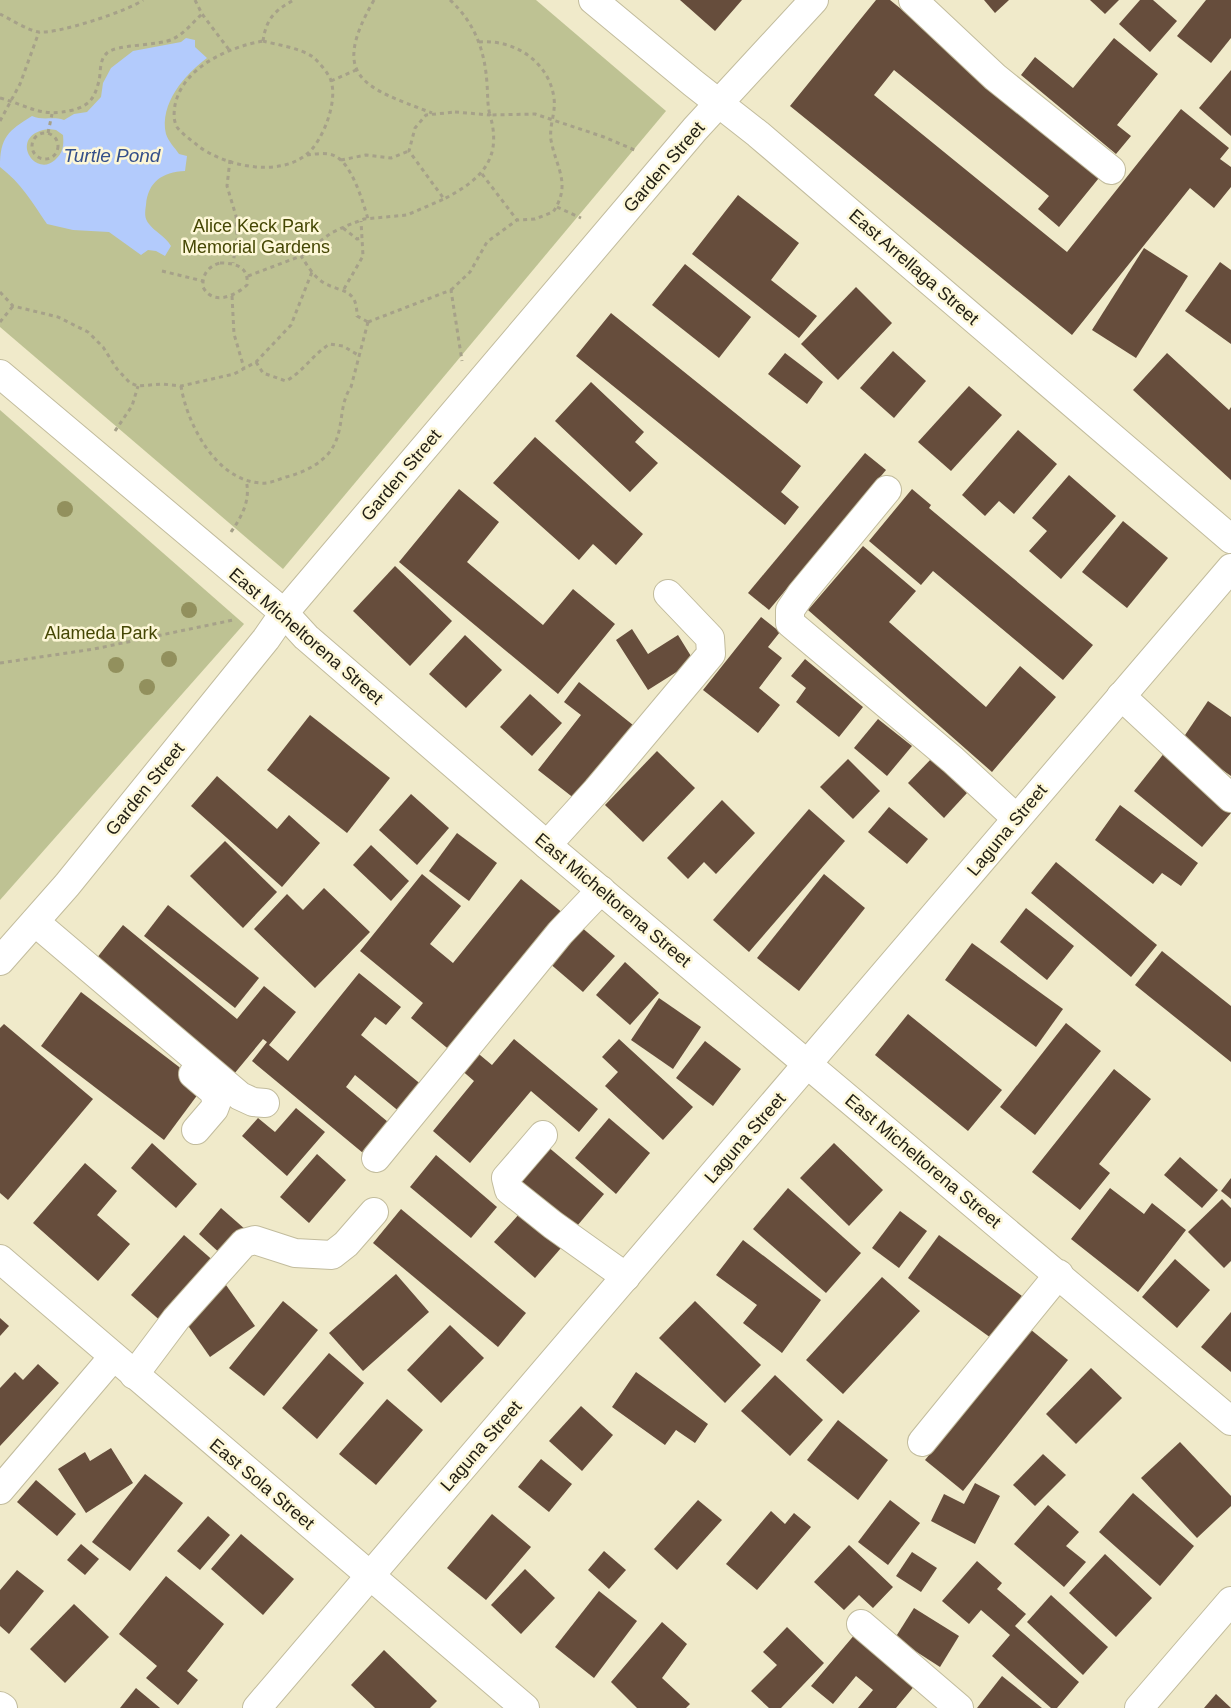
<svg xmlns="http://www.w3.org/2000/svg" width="1231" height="1708" viewBox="0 0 1231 1708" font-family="Helvetica,sans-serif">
  <rect width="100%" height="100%" fill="#f0eaca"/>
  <g fill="#bec293">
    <path d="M0,0H536L666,111L283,569L0,327Z"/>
    <path d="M0,410L244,624L0,900Z"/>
  </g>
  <path fill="#b3cbfc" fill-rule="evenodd" d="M186,38L195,40V47L207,58C185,74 159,104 166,134C168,141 175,148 179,154L187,156L185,171C162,172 148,182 146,205C145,212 144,218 149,224C155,232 165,236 171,246L165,256L156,251L148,250L141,255L109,232L73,230L47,224C32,202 21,183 0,167C0,137 8,131 32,116C43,121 53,116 64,120L74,114L87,112L101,97L103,83L111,68L133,51L181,42ZM49,129L56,130L63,135C64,146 63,153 55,160C34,179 7,134 49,129Z"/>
  <g fill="#664d3c">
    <path d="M680,0H742L715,31Z"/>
    <path d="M876,0H890L1103,173L1059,227L1038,209L1049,196L894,70L874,95L1067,252L1181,109L1229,148L1220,159L1231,167V187L1214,208L1190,188L1072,335L790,106Z"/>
    <path d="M984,0H1009L995,13Z"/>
    <path d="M1090,0H1119L1105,14Z"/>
    <path d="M1140,0H1153L1177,21L1150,52L1119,24Z"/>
    <path d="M1206,0H1231V38L1211,63L1177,36Z"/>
    <path d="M1114,38L1158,74L1117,125L1131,136L1116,154L1021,75L1035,57L1073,88Z"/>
    <path d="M1231,70V136L1199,108Z"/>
    <path d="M738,195L799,243L771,280L817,316L799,338L692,254Z"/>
    <path d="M1144,248L1188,276L1136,358L1092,330Z"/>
    <path d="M1220,262L1231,270V344L1185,311Z"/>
    <path d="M685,264L751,317L719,358L652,305Z"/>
    <path d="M856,287L892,323L838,380L801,344Z"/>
    <path d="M611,313L801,466L781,492L799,507L785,525L576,356Z"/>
    <path d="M893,351L926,381L894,418L860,388Z"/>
    <path d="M785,353L823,382L807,404L768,374Z"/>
    <path d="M1167,353L1229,410L1231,407V480L1133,390Z"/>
    <path d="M591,382L644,432L635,442L658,463L630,492L555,421Z"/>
    <path d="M969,386L1002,415L951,471L918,442Z"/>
    <path d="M1018,430L1057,464L1014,514L999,501L985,516L962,495Z"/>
    <path d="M535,437L643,534L616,565L593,544L579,560L493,483Z"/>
    <path d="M865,453L886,470L769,610L748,593Z"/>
    <path d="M1069,475L1116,516L1061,579L1029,551L1047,531L1032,518Z"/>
    <path d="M459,489L499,522L467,562L543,625L573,589L615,624L558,694L399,562Z"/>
    <path d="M912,489L931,505L929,508L1093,645L1063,680L933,571L921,585L869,541Z"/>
    <path d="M1123,521L1168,558L1127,608L1082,572Z"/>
    <path d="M863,546L916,591L889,622L986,707L1020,666L1056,697L992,772L808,610Z"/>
    <path d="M395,566L452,621L410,666L353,611Z"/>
    <path d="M761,617L780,632L768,647L782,658L759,688L780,705L758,733L703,690Z"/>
    <path d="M632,629L648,654L678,635L694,661L648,690L616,640Z"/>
    <path d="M465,635L502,670L466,708L429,674Z"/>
    <path d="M805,659L863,707L839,737L796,702L806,688L791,676Z"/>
    <path d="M579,682L633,725L575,799L538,770L581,715L564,702Z"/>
    <path d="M530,694L562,723L532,756L500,727Z"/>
    <path d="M1208,701L1231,717V776L1181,741Z"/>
    <path d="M310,715L390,778L347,833L267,770Z"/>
    <path d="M878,719L912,746L887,776L854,748Z"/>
    <path d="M657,751L695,788L643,842L605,805Z"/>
    <path d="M1165,752L1231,806V813L1202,847L1134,791Z"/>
    <path d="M932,758L967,793L944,818L908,783Z"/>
    <path d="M848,759L880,791L853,819L820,787Z"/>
    <path d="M217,776L277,829L289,815L320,843L282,887L191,806Z"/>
    <path d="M411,794L449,828L417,865L379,830Z"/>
    <path d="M722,800L755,833L716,874L704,862L688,879L667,858Z"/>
    <path d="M1120,805L1198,863L1181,886L1162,873L1153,884L1095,840Z"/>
    <path d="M889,807L928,839L907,864L868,832Z"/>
    <path d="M809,809L845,841L749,952L713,920Z"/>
    <path d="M457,833L497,863L469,901L429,871Z"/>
    <path d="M225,841L277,892L243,928L190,876Z"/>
    <path d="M371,845L409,881L391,901L353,865Z"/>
    <path d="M1056,862L1157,945L1131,977L1031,893Z"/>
    <path d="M422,874L461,906L430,944L453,963L521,879L564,914L452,1052L411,1018L423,1003L360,951Z"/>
    <path d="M824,874L865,908L799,991L757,958Z"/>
    <path d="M324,888L370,932L315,988L254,929L287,894L303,910Z"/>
    <path d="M168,905L259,978L235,1008L144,936Z"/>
    <path d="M1026,908L1074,946L1047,980L1000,942Z"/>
    <path d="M123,925L237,1019L264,986L296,1012L269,1045L288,1061L359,973L401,1007L386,1025L375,1017L361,1035L423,1086L401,1113L355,1075L346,1087L388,1122L363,1153L252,1061L267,1042L263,1039L234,1074L96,959Z"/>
    <path d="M580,926L615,956L583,992L548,962Z"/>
    <path d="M972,943L1063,1009L1036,1047L945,980Z"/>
    <path d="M1162,951L1231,1006V1062L1135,985Z"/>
    <path d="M625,962L659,993L630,1025L596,995Z"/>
    <path d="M81,992L204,1086L164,1140L41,1046Z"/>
    <path d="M659,998L701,1027L673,1069L631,1040Z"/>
    <path d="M908,1014L1002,1090L968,1131L875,1055Z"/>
    <path d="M1066,1023L1101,1051L1035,1135L1000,1107Z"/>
    <path d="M4,1024L93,1099L8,1200L0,1193V1028Z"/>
    <path d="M514,1039L598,1109L579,1132L531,1091L470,1163L433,1131L474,1081L459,1068L474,1050L492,1065Z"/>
    <path d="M619,1039L693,1107L663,1140L605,1086L618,1072L602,1057Z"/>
    <path d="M705,1041L741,1069L713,1106L676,1078Z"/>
    <path d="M1114,1069L1151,1099L1099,1164L1110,1173L1080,1210L1032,1172Z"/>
    <path d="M296,1108L325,1132L287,1176L242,1136L258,1118L275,1132Z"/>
    <path d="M609,1118L650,1153L616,1194L575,1158Z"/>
    <path d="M152,1143L197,1184L176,1208L131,1168Z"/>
    <path d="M834,1143L883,1190L849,1226L800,1178Z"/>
    <path d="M547,1146L604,1194L572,1232L515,1184Z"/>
    <path d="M317,1154L346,1180L309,1223L280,1197Z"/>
    <path d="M436,1155L497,1207L471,1238L410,1187Z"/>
    <path d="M1180,1157L1218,1190L1202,1208L1164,1175Z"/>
    <path d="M85,1163L117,1191L97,1215L130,1244L98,1281L33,1223Z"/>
    <path d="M1231,1178V1199L1221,1191Z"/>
    <path d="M788,1188L861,1253L826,1293L753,1229Z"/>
    <path d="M1110,1188L1144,1214L1152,1203L1186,1230L1138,1292L1071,1239Z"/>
    <path d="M1222,1199L1231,1208V1261L1224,1268L1188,1232Z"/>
    <path d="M221,1208L246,1230L223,1256L199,1234Z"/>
    <path d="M401,1209L526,1313L498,1347L373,1243Z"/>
    <path d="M900,1211L927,1231L899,1268L872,1248Z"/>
    <path d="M520,1213L561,1248L535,1278L494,1242Z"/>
    <path d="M184,1235L216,1263L163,1323L131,1295Z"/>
    <path d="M939,1235L1022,1296L991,1338L908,1278Z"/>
    <path d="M743,1240L821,1300L782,1353L743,1323L757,1305L716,1275Z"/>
    <path d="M1175,1259L1210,1290L1177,1328L1142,1297Z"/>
    <path d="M396,1274L429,1312L363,1371L329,1333Z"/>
    <path d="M882,1277L920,1311L843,1394L806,1360Z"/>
    <path d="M226,1285L255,1326L210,1357L182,1317Z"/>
    <path d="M283,1301L318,1330L264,1396L229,1368Z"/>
    <path d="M695,1301L761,1365L725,1403L659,1338Z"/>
    <path d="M1231,1312V1372L1201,1347Z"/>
    <path d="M0,1318L9,1326L0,1336Z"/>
    <path d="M450,1325L484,1358L441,1403L407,1370Z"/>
    <path d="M1030,1329L1068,1360L963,1491L925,1460Z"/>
    <path d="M329,1353L364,1383L317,1439L282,1408Z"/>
    <path d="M38,1364L59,1383L0,1446V1388L15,1372L23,1380Z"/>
    <path d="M1091,1368L1122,1398L1076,1444L1046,1414Z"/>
    <path d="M636,1372L708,1424L695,1443L676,1430L665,1445L612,1407Z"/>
    <path d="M775,1375L823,1420L790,1456L741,1411Z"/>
    <path d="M387,1399L423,1430L376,1485L339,1454Z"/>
    <path d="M581,1406L613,1435L582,1471L549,1441Z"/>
    <path d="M838,1420L888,1460L858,1500L807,1460Z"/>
    <path d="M1180,1442L1231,1496V1506L1197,1538L1141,1478Z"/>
    <path d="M111,1448L133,1483L86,1513L58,1469L85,1452L90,1461Z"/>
    <path d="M1043,1454L1066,1475L1035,1506L1013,1485Z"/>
    <path d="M541,1459L572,1484L549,1512L518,1487Z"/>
    <path d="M145,1474L183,1503L130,1571L92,1542Z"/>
    <path d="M36,1480L76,1514L57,1536L17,1502Z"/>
    <path d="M975,1483L1000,1496L975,1544L931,1521L944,1494L964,1504Z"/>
    <path d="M1133,1493L1194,1546L1160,1586L1099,1532Z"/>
    <path d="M698,1500L722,1520L677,1570L654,1549Z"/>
    <path d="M890,1500L920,1523L888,1565L858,1542Z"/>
    <path d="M1048,1505L1079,1532L1066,1546L1086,1562L1064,1587L1014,1544Z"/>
    <path d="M771,1511L785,1524L794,1513L811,1527L757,1590L726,1564Z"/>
    <path d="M492,1514L531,1547L486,1600L447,1568Z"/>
    <path d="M208,1516L230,1535L200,1570L177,1551Z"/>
    <path d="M241,1534L294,1579L263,1615L211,1569Z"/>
    <path d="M81,1544L99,1559L85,1575L67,1560Z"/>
    <path d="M849,1545L893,1587L873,1608L859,1595L844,1610L814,1582Z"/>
    <path d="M604,1551L626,1570L609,1589L588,1570Z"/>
    <path d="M912,1552L937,1568L921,1592L896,1576Z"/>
    <path d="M1105,1554L1152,1598L1116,1637L1069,1593Z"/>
    <path d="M977,1561L1002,1583L997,1589L1026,1614L1015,1626L1079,1682L1057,1708H1051L992,1656L1010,1635L981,1610L969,1624L942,1601Z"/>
    <path d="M525,1569L555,1598L521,1634L491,1605Z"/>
    <path d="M17,1570L44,1591L9,1634L0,1626V1590Z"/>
    <path d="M166,1576L224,1624L187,1671L198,1680L178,1705L146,1678L157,1666L119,1634Z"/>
    <path d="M599,1591L637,1621L594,1678L555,1647Z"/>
    <path d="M1051,1595L1108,1647L1083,1675L1027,1622Z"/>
    <path d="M74,1604L109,1637L65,1683L30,1649Z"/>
    <path d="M914,1608L959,1636L940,1667L895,1638Z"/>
    <path d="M662,1622L687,1644L662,1678L690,1704L686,1708H637L611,1682Z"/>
    <path d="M787,1627L824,1663L781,1708H769L751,1691L777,1665L763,1652Z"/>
    <path d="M856,1633L916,1684L896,1708H858L873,1690L856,1676L833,1704L811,1686Z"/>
    <path d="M384,1650L437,1701L430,1708H375L351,1685Z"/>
    <path d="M1002,1676L1042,1708H977Z"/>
    <path d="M136,1688L160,1708H120Z"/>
    <path d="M1216,1694L1231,1708H1204Z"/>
  </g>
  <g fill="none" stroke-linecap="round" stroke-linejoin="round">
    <g stroke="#c2bc9d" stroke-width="30">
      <g id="minor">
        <path d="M593,0L693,83L758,134L1231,539"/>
        <path d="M913,0L995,77L1111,170"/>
        <path d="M0,374L284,613L306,637L547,845L1231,1421"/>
        <path d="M887,490L801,594L790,610V623L953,760L1016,818"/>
        <path d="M1121,696L1231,798"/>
        <path d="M547,845L597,790L711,654L710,638L668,594"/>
        <path d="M35,922L240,1096L253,1102L265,1103"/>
        <path d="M0,961L67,885L266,639L284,613L695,129L814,0"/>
        <path d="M193,1074L213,1091L217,1101L214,1109L196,1130"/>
        <path d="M543,1135L506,1178L509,1190L553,1225L626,1277"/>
        <path d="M376,1158L560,933L601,890"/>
        <path d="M0,1259L525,1708"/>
        <path d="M134,1375L176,1319L244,1243L255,1240L295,1253L332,1255L346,1244L374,1212"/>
        <path d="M922,1442L1059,1274"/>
        <path d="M0,1490L113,1357"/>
        <path d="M861,1624L959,1708"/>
        <path d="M0,1706L3,1708"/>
        <path d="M257,1708L1231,568"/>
        <path d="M1139,1708L1231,1601"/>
      </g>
    </g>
    <g stroke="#a6a189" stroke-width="3" stroke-dasharray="4 4" stroke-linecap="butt">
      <path d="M195,0L202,14L230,51"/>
      <path d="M374,0C329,78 364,87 432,113"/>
      <path d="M450,0C475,23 485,51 487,84C488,95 487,104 490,115L535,114L604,137L637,151"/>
      <path d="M0,14C10,19 29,31 39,32C58,34 128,11 143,0"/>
      <path d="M263,41C278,45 300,48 313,57C318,61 330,75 331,81C338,101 323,141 307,154C279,178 223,166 197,145C191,140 181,133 177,127C173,120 174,112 175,105C183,67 229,47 263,41Z"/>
      <path d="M263,41C266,19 275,10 294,0"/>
      <path d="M331,81L356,70"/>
      <path d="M0,98C29,106 41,118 73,110C90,105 94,99 99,81C101,72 99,60 107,53C116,44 159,46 173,39C185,33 193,22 202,14"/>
      <path d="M455,112L490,115C503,160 480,180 444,199L409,151L415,128L426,115Z"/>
      <path d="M0,121L20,84L39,32"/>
      <circle cx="45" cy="146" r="13"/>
      <path d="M48,133L52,114"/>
      <path d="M307,155C316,154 327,152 335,156C352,164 363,202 368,219"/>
      <path d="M230,160L227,186L236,216L237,239L233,263"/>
      <path d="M341,160L366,155L391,158L409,151"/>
      <path d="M482,174L517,220"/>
      <path d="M557,207L581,218"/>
      <path d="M343,228L357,239L362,238"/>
      <path d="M301,256L331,233L346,226L364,219L407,215L444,199"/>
      <path d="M220,263C236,263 249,267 247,285C235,296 213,306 203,287C202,275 208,266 220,263Z"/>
      <path d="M162,271L203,281"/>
      <path d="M248,276L301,256C307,265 314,277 324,283C342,293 357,288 357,316L368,322"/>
      <path d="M344,289L363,256L361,221"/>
      <path d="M451,290L470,272L487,242L517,220L535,219L553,212C572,184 556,168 551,140C549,125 556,113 554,98C549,62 515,39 479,42"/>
      <path d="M0,292L13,306L58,317L88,332L103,347L117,369L130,383L138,386L162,384L181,386L234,374L256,362L291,325L312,272"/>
      <path d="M232,296L234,334L244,368"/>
      <path d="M0,322L13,306"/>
      <path d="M368,322L451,290L462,361"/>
      <path d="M256,362L263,373L286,381C303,372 313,354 330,344L343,346L358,355"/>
      <path d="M181,386C187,424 216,480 260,483C269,484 277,480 286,477C302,473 317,466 328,454C346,433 337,407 351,387L368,322"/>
      <path d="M115,431L132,406L138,386"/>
      <path d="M231,532C242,516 251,500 246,480"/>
      <path d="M0,663L94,649L233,620"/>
    </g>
    <use href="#minor" stroke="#fff" stroke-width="28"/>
  </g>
  <g fill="#92905d">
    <circle cx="65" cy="509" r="8"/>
    <circle cx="189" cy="610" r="8"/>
    <circle cx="169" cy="659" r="8"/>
    <circle cx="116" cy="665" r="8"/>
    <circle cx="147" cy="687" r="8"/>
  </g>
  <g text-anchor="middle" stroke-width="5" stroke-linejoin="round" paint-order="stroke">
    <g font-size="18" fill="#211e13" stroke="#fdf7d7">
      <text transform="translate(664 167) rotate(-49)" y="6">Garden Street</text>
      <text transform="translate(914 267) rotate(41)" y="6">East Arrellaga Street</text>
      <text transform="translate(401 475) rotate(-50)" y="6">Garden Street</text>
      <text transform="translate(306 636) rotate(41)" y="6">East Micheltorena Street</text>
      <text transform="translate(145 789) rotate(-51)" y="6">Garden Street</text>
      <text transform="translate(1007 830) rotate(-50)" y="6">Laguna Street</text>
      <text transform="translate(613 900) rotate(40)" y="6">East Micheltorena Street</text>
      <text transform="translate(745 1138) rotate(-49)" y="6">Laguna Street</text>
      <text transform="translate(923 1161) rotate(40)" y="6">East Micheltorena Street</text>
      <text transform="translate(481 1446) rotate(-49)" y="6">Laguna Street</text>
      <text transform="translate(262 1484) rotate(40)" y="6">East Sola Street</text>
    </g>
    <g font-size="18" fill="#454704" stroke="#fdf7d7">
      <text x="256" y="232">Alice Keck Park<tspan x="256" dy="21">Memorial Gardens</tspan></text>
      <text x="101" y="639">Alameda Park</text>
    </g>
    <g font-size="19" font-style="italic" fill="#344f8a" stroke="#fdf7d7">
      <text x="112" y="162">Turtle Pond</text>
    </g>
  </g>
</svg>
